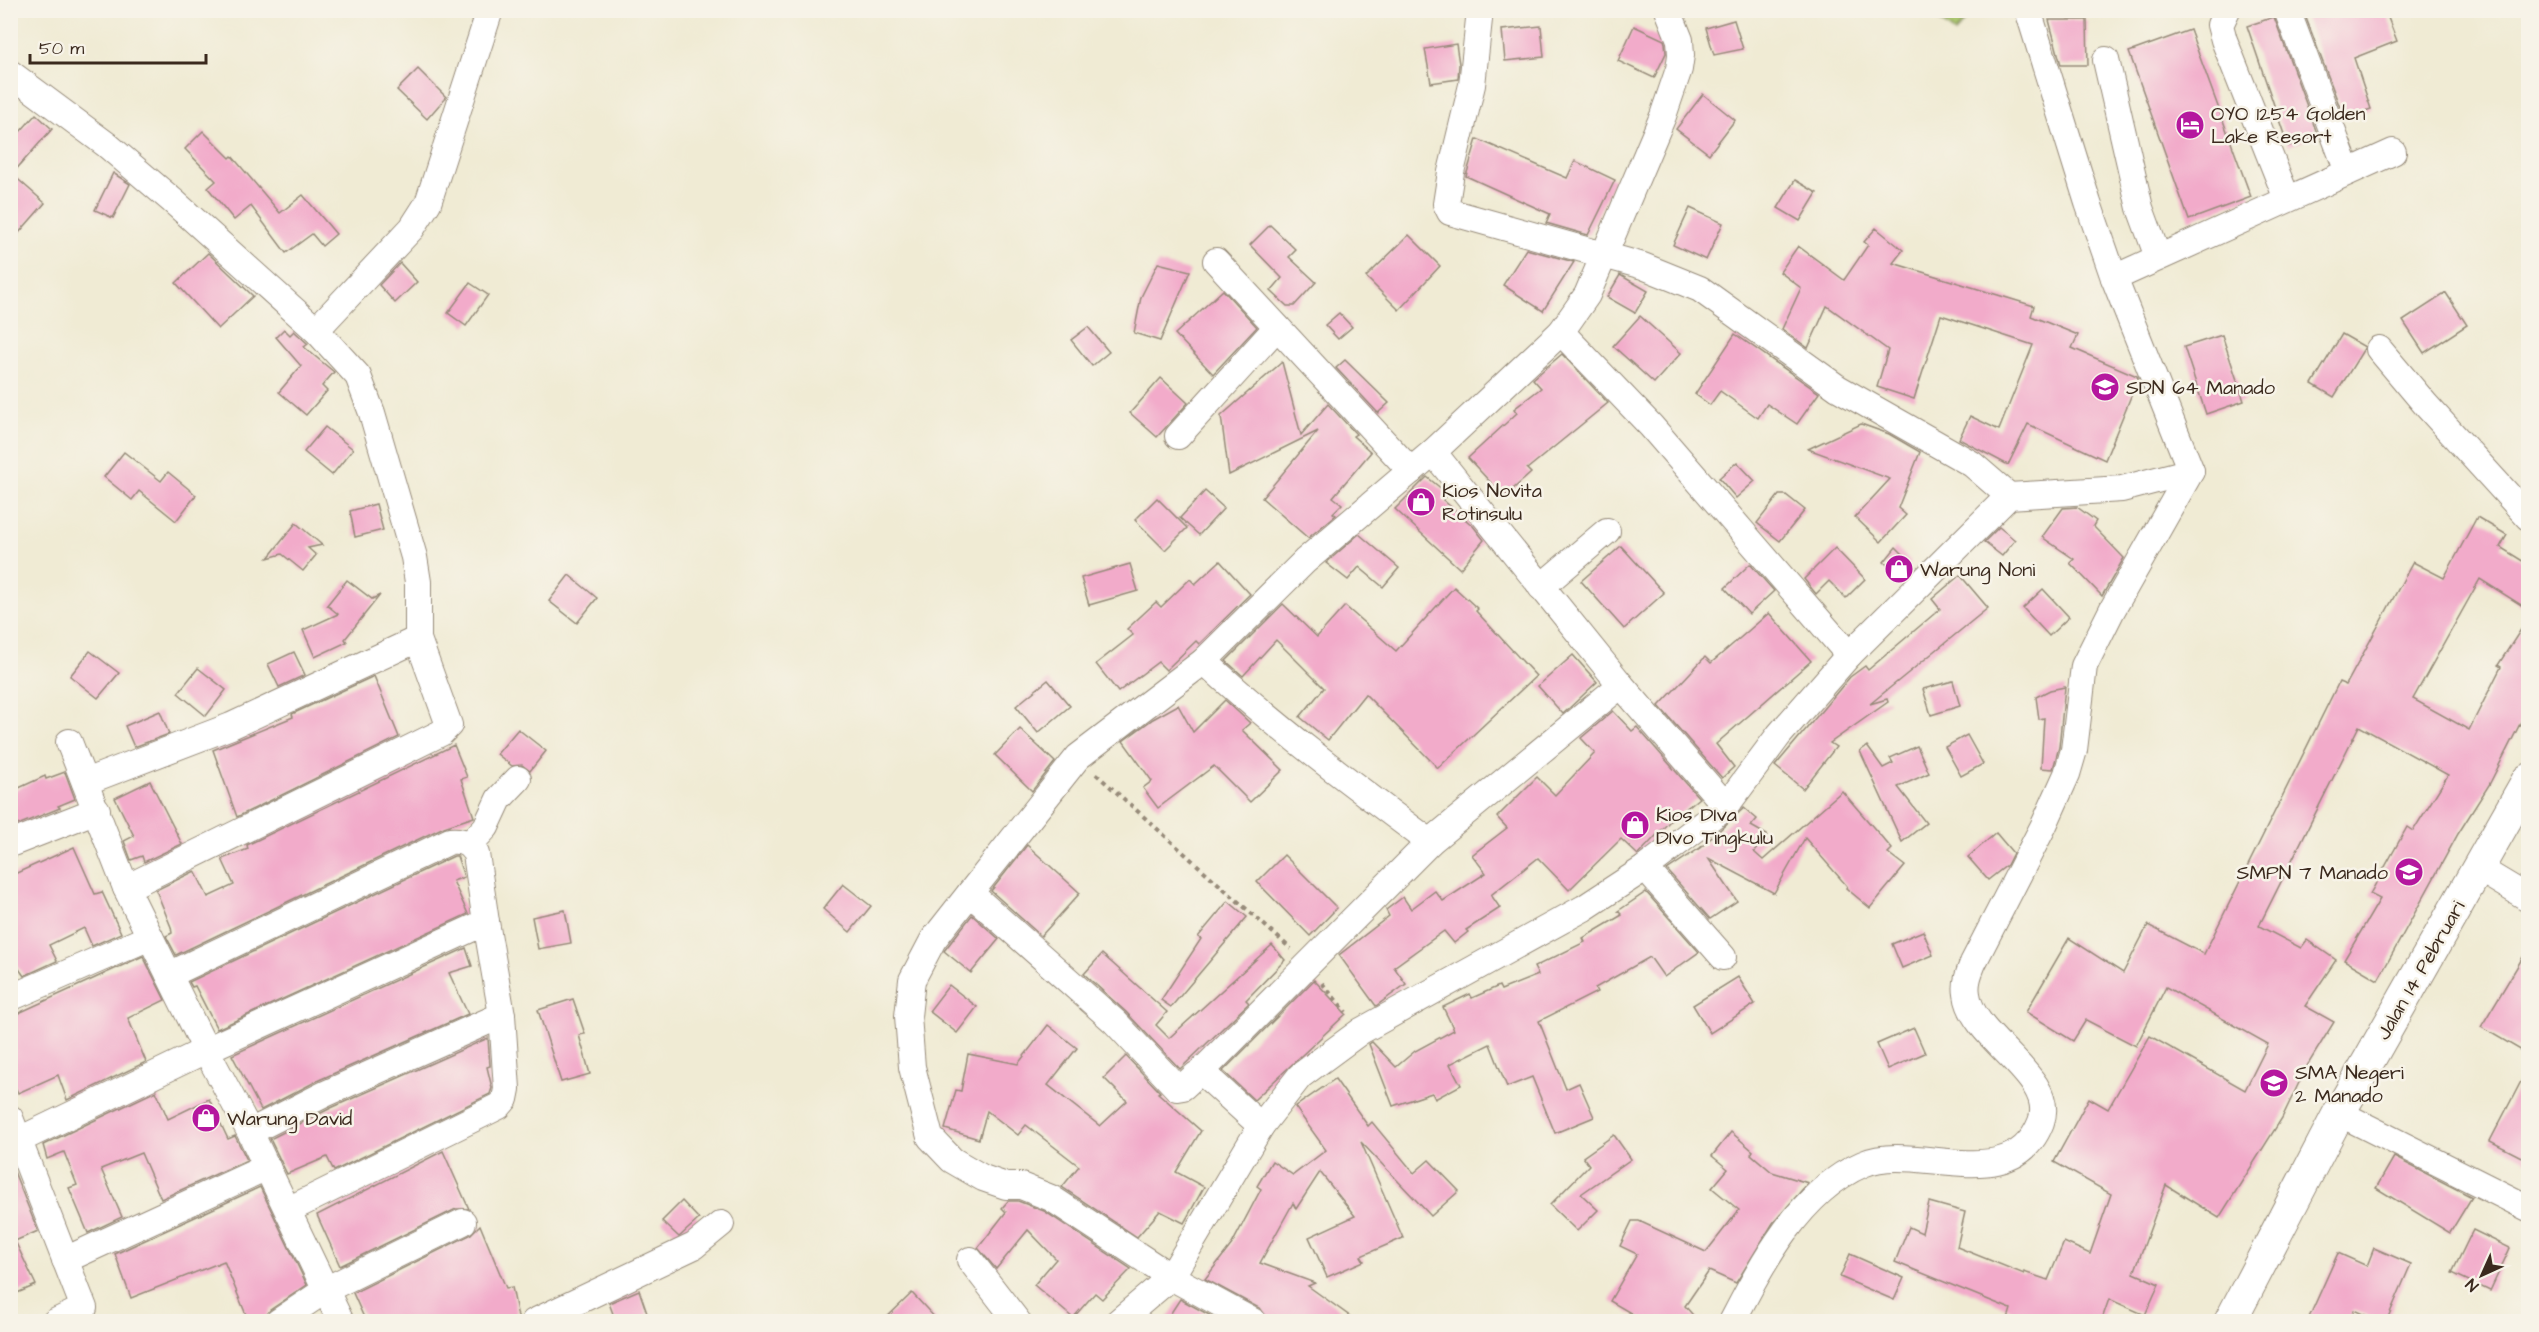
<svg xmlns="http://www.w3.org/2000/svg" width="2539" height="1332" viewBox="0 0 2539 1332" font-family="'Architects Daughter',sans-serif">
  <rect width="100%" height="100%" fill="#f7f3e8"/>
  <filter id="ink" filterUnits="userSpaceOnUse"><feTurbulence type="fractalNoise" baseFrequency=".0167" numOctaves="2"/><feDisplacementMap in="SourceGraphic" scale="12" xChannelSelector="R" yChannelSelector="G"/><feConvolveMatrix kernelMatrix="1 2 1 2 8 2 1 2 1" color-interpolation-filters="sRGB"/></filter>
  <filter id="wash" filterUnits="userSpaceOnUse"><feTurbulence type="fractalNoise" baseFrequency=".008" numOctaves="4" result="noise"/><feDisplacementMap in="SourceGraphic" scale="24" xChannelSelector="R" yChannelSelector="G"/><feGaussianBlur stdDeviation="1.35" result="paint"/><feColorMatrix in="noise" values="0 0 0 0 0 0 0 0 0 0 0 0 0 0 0 0 0 1.4 0 .05"/><feComposite in="paint" operator="in"/></filter>
  <g filter="url(#wash)">
    <rect width="100%" height="100%" fill="#f0ebd4"/>
    <path fill="#a8c56c" stroke="#727845" stroke-width="1.5" d="M1928,11H1973L1955,33Z"/>
    <g id="blocks">
      <g fill="#f2abca">
        <path d="M2303,10H2385L2397,41L2354,58L2371,109L2344,118Z"/>
        <path d="M2274,17L2318,136L2288,146L2247,26Z"/>
        <path d="M1734,20L1743,49L1714,55L1706,28Z"/>
        <path d="M2049,20H2087L2088,65H2061Z"/>
        <path d="M1541,26L1544,57L1505,61L1502,30Z"/>
        <path d="M1634,26L1664,40L1665,43L1666,53L1654,78L1618,61Z"/>
        <path d="M2190,30L2251,197L2189,220L2129,52Z"/>
        <path d="M1456,44L1459,64L1458,79L1431,83L1425,49Z"/>
        <path d="M418,69L446,97L427,119L397,90Z"/>
        <path d="M1703,94L1735,120L1709,154L1676,129Z"/>
        <path d="M36,114L52,129L12,174L45,203L10,243V143Z"/>
        <path d="M203,131L230,158L232,156L280,213L303,195L336,234L322,246L312,234L286,253L251,206L234,220L208,188L216,181L185,149Z"/>
        <path d="M1477,139L1567,178L1575,161L1615,180L1588,235L1546,223L1550,214L1466,176Z"/>
        <path d="M113,173L130,184L113,218L95,210Z"/>
        <path d="M1795,180L1817,193L1800,221L1778,208Z"/>
        <path d="M1690,208L1723,223L1706,260L1673,245Z"/>
        <path d="M1270,225L1296,250L1289,257L1316,282L1294,306H1287L1271,291L1282,278L1250,245Z"/>
        <path d="M1876,228L1903,250L1893,263L2034,306L2031,316L2078,335L2072,348L2137,376L2138,379L2105,460L2028,424L2008,465L1959,439L1970,416L1999,430L2033,345L1941,315L1914,399L1877,387L1888,350L1827,306L1808,348L1782,329L1801,288L1780,272L1798,246L1844,280L1868,245L1864,242Z"/>
        <path d="M1409,235L1440,266L1399,310L1366,277Z"/>
        <path d="M1526,249L1574,262L1543,311L1503,285Z"/>
        <path d="M208,253L253,296L218,329L176,283Z"/>
        <path d="M400,263L417,282L395,303L379,285Z"/>
        <path d="M1158,263L1190,271L1160,341L1134,333L1141,297Z"/>
        <path d="M1620,275L1648,291L1635,313L1607,297Z"/>
        <path d="M470,283L488,295L466,326L448,313Z"/>
        <path d="M1223,290L1257,327L1213,374L1175,334Z"/>
        <path d="M2446,293L2467,325L2424,353L2403,321Z"/>
        <path d="M1339,313L1352,327L1338,339L1325,325Z"/>
        <path d="M1640,316L1681,353L1654,383L1613,346Z"/>
        <path d="M1088,327L1109,352L1092,366L1071,340Z"/>
        <path d="M284,329L290,335L294,331L308,344L304,347L334,372L322,386L327,391L306,415L279,392L301,366L276,337Z"/>
        <path d="M1735,334L1819,393L1797,424L1767,404L1758,418L1720,391L1710,405L1695,394Z"/>
        <path d="M2342,334L2365,347L2334,397L2312,384Z"/>
        <path d="M2222,335L2244,401L2206,414L2184,347Z"/>
        <path d="M1562,354L1608,403L1527,469L1531,473L1504,497L1468,458L1517,413L1514,409L1541,388L1533,379Z"/>
        <path d="M1345,360L1389,403L1378,413L1336,368Z"/>
        <path d="M1282,362L1301,435L1328,404L1356,434L1353,436L1371,452L1333,497L1342,504L1333,513L1336,515L1308,538L1262,498L1318,431L1229,475L1221,416Z"/>
        <path d="M1161,378L1188,403L1157,437L1130,413Z"/>
        <path d="M1861,424L1889,434L1920,452L1898,508L1906,515L1881,542L1855,517L1890,479L1808,449Z"/>
        <path d="M325,427L353,449L332,475L304,452Z"/>
        <path d="M124,452L161,481L168,472L196,495L176,521L139,491L132,500L104,477Z"/>
        <path d="M1737,462L1755,481L1736,498L1719,478Z"/>
        <path d="M1427,477L1448,494L1443,500L1473,526L1484,540L1460,569L1395,509Z"/>
        <path d="M1205,491L1224,508L1199,535L1180,518Z"/>
        <path d="M1779,495H1786L1805,510L1780,541L1757,523Z"/>
        <path d="M1157,498L1187,528L1165,550L1135,520Z"/>
        <path d="M376,504L383,530L355,537L350,511Z"/>
        <path d="M2077,507L2096,521L2093,526L2124,558L2102,596L2070,563L2074,559L2042,537L2063,508Z"/>
        <path d="M2477,517L2507,535L2500,547L2529,565V610L2480,579L2413,699L2469,730L2501,667L2498,665L2529,617V706L2489,785L2458,834L2378,980L2344,960L2380,899L2370,894L2407,827L2413,831L2448,775L2359,726L2259,926L2301,948L2307,940L2336,960L2305,1006L2334,1022L2307,1066L2282,1118L2219,1218L2166,1185L2134,1273L2159,1284L2145,1315L2109,1299L2101,1322H2007L2011,1309L1895,1262L1909,1227L1922,1233L1929,1202L1965,1212L1957,1247L2024,1274V1272L2048,1280L2064,1242L2090,1254L2111,1194L2054,1162L2089,1098L2108,1109L2150,1036L2245,1090L2268,1044L2166,987L2136,1046L2086,1020L2073,1041L2026,1012L2069,938L2123,973L2148,925L2204,954L2339,682L2346,685L2413,562L2444,578Z"/>
        <path d="M296,523L322,545L308,548L316,555L303,571L282,554L268,558Z"/>
        <path d="M1999,527L2015,540L2002,556L1984,542Z"/>
        <path d="M1359,534L1399,568L1383,587L1359,567L1348,580L1326,563Z"/>
        <path d="M1621,546L1664,593L1624,629L1581,581Z"/>
        <path d="M1896,547L1911,562L1901,577L1884,562Z"/>
        <path d="M1835,548L1865,579L1846,598L1829,581L1816,594L1804,579Z"/>
        <path d="M1220,561L1250,594L1199,644L1196,641L1166,670L1158,662L1118,692L1096,664L1133,635L1127,629L1156,602L1161,607L1190,579L1195,584Z"/>
        <path d="M1130,564L1138,591L1089,605L1081,578Z"/>
        <path d="M1750,564L1774,591L1749,614L1725,588Z"/>
        <path d="M569,575L597,598L577,623L549,601Z"/>
        <path d="M1960,575L1988,608L1870,704L1887,699L1888,702L1830,743L1836,747L1803,789L1775,766L1850,677L1865,666L1868,670L1940,609L1932,599Z"/>
        <path d="M347,580L372,599L380,595L345,639L347,642L315,657L303,630L338,614L327,605Z"/>
        <path d="M1454,587L1478,609L1476,611L1536,676L1438,768L1365,694L1328,740L1300,717L1324,688L1276,640L1243,676L1226,661L1283,604L1317,637L1345,606L1396,651Z"/>
        <path d="M2043,589L2069,617L2049,636L2023,608Z"/>
        <path d="M1769,613L1811,661L1716,744L1734,767L1722,778L1659,706L1705,657L1711,663Z"/>
        <path d="M90,651L119,673L98,698L70,676Z"/>
        <path d="M294,652L305,675L279,687L268,664Z"/>
        <path d="M1573,655L1597,682L1563,714L1538,686Z"/>
        <path d="M198,668L226,690L206,716L178,693Z"/>
        <path d="M374,676L399,737L237,817L213,750L293,717L292,714Z"/>
        <path d="M1048,680L1070,706L1038,733L1016,706Z"/>
        <path d="M1953,681L1960,706L1931,715L1923,689Z"/>
        <path d="M2065,687L2059,747L2053,769L2041,768L2044,718L2039,719L2036,697L2050,690Z"/>
        <path d="M1225,700L1250,723L1242,730L1283,770L1250,802L1214,766L1158,808L1143,788L1152,781L1123,741L1153,719L1178,705L1193,732Z"/>
        <path d="M160,711L169,734L134,747L125,726Z"/>
        <path d="M1613,711L1632,731L1637,727L1699,798L1669,822L1638,855L1621,839L1569,890L1538,858L1491,895L1500,908L1466,930L1468,932L1454,943L1444,931L1394,967L1406,984L1376,1006L1339,955L1389,916L1386,910L1403,897L1411,909L1435,891L1443,901L1486,873L1472,855L1507,828L1497,817L1537,777L1555,795L1595,753L1581,738Z"/>
        <path d="M518,729L546,751L530,771L522,765L512,766L497,754Z"/>
        <path d="M1020,729L1055,762L1032,791L995,755Z"/>
        <path d="M1967,735L1983,764L1961,776L1945,747Z"/>
        <path d="M454,745L467,777L461,779L474,817L444,827L176,955L166,936L172,933L171,927L156,890L195,871L208,897L234,885L222,859L248,849L247,845Z"/>
        <path d="M1867,746L1883,768L1893,763L1890,758L1917,746L1929,773L1898,787L1926,823L1902,842L1860,751Z"/>
        <path d="M65,772L75,799L58,806L60,808L10,828V792L45,776L46,779Z"/>
        <path d="M150,781L182,844L144,862L142,856L131,860L124,841L134,836L115,798Z"/>
        <path d="M1842,791L1892,849L1888,853L1905,866L1870,908L1846,888L1847,886L1805,838L1774,893L1708,858L1737,901L1710,919L1667,870L1700,848L1744,808L1757,819L1751,826L1767,835L1754,852L1763,860Z"/>
        <path d="M1996,833L2013,853L2007,865L1988,880L1968,857Z"/>
        <path d="M1027,845L1080,893L1041,936L991,891Z"/>
        <path d="M74,847L95,894L102,892L121,933L92,946L84,928L49,945L57,961L24,976L10,956V876Z"/>
        <path d="M1284,855L1337,908L1310,936L1257,882Z"/>
        <path d="M454,856H457L464,877L453,881L468,914L217,1029L195,986L192,987L189,982Z"/>
        <path d="M843,884L871,906L850,932L823,909Z"/>
        <path d="M1646,892L1699,952L1664,977L1650,957L1595,988L1597,992L1539,1021L1566,1089L1579,1083L1594,1117L1555,1133L1532,1077L1507,1087L1490,1044L1450,1064L1461,1085L1435,1099L1432,1093L1393,1106L1369,1044L1372,1042L1396,1067L1415,1051L1454,1030L1443,1007L1470,994L1472,998L1499,986L1501,990L1538,975L1534,967L1585,942L1583,938L1622,915L1618,911Z"/>
        <path d="M1228,901L1247,917L1171,1007L1161,1000L1201,939L1198,937Z"/>
        <path d="M565,910L571,943L538,949L532,917Z"/>
        <path d="M972,915L999,939L971,973L944,951Z"/>
        <path d="M1923,931L1933,955L1902,968L1892,944Z"/>
        <path d="M1272,945L1285,960L1246,1000L1249,1003L1180,1069L1126,1012L1084,974L1102,954L1167,1012L1156,1025L1169,1038Z"/>
        <path d="M2529,947V1055L2481,1027Z"/>
        <path d="M466,948L472,966L449,973L468,1014L319,1080L261,1110L232,1055Z"/>
        <path d="M143,956L165,1000L128,1018L146,1062L67,1100L58,1075L18,1093L11,1078L10,1017Z"/>
        <path d="M1738,977L1755,1004L1710,1033L1693,1005Z"/>
        <path d="M1314,980L1346,1014L1254,1100L1223,1071Z"/>
        <path d="M949,985L977,1007L957,1033L929,1011Z"/>
        <path d="M573,999L585,1034L579,1035L590,1074L561,1082L538,1010Z"/>
        <path d="M1048,1025L1077,1048L1048,1085L1100,1126L1127,1101L1104,1078L1126,1056L1160,1092L1158,1093L1201,1131L1176,1172L1204,1187L1184,1223L1160,1211L1137,1237L1062,1187L1079,1166L1026,1125L1018,1135L987,1111L979,1139L945,1129L956,1090L961,1091L968,1054L1018,1064Z"/>
        <path d="M1914,1028L1925,1053L1888,1069L1877,1044Z"/>
        <path d="M488,1038L490,1066L487,1067L492,1088L490,1094L334,1171L327,1157L287,1174L270,1139L331,1108Z"/>
        <path d="M2529,1066V1161L2490,1141Z"/>
        <path d="M1335,1079L1368,1126L1372,1122L1414,1173L1429,1160L1459,1191L1431,1216L1361,1142L1403,1238L1361,1256L1364,1261L1327,1277L1309,1237L1355,1216L1320,1172L1296,1209L1293,1203L1260,1263L1315,1283L1308,1286L1358,1322H1269L1261,1309L1205,1279L1232,1244L1261,1189L1257,1186L1272,1161L1293,1175L1326,1150L1295,1107Z"/>
        <path d="M156,1091L168,1119L209,1099L228,1139L235,1136L247,1160L161,1199L141,1153L101,1169L122,1217L88,1233L69,1188L77,1185L64,1152L47,1159L43,1145Z"/>
        <path d="M1731,1132L1753,1151L1751,1154L1772,1172L1808,1183L1773,1223L1736,1283L1709,1271L1685,1306L1699,1322H1646L1610,1301L1637,1254L1620,1246L1632,1221H1639L1706,1252L1739,1210L1712,1188L1728,1169L1712,1156Z"/>
        <path d="M1614,1135L1631,1159L1581,1194L1598,1210L1577,1231L1550,1205L1589,1165L1583,1157Z"/>
        <path d="M443,1151L469,1209H456L340,1266L317,1215Z"/>
        <path d="M2394,1157L2472,1197L2450,1233L2376,1188Z"/>
        <path d="M10,1162L38,1231L15,1241L36,1285L10,1296Z"/>
        <path d="M260,1187L307,1285L270,1310L263,1322H249L224,1261L131,1298L115,1254Z"/>
        <path d="M682,1201L699,1219L679,1237L662,1221Z"/>
        <path d="M1008,1201H1018L1044,1211L1131,1269L1102,1299L1095,1293L1073,1318L1034,1285L1056,1259L1028,1230L996,1269L978,1248L1006,1212L1002,1208Z"/>
        <path d="M480,1225L506,1288L512,1287L519,1322H366L353,1293L470,1235Z"/>
        <path d="M2473,1230L2510,1248L2490,1291L2452,1273Z"/>
        <path d="M2374,1248L2411,1264L2386,1322H2380L2354,1310L2349,1322H2307L2338,1253L2367,1266Z"/>
        <path d="M1850,1254L1904,1278L1894,1300L1840,1277Z"/>
        <path d="M639,1290L650,1322H616L609,1303Z"/>
        <path d="M912,1293L939,1322H882Z"/>
        <path d="M1180,1299L1222,1322H1165Z"/>
      </g>
    </g>
  </g>
  <g filter="url(#ink)">
    <use href="#blocks" fill-opacity="0" stroke="#968a79" stroke-width="1.5"/>
    <g fill="none" stroke-linecap="round" stroke-linejoin="round">
      <g stroke="#968a79" stroke-width="28">
        <g id="minor">
          <path d="M1480,10L1472,85L1451,172L1446,204L1450,212L1643,266L1700,289L1838,388L1972,464L2009,496"/>
          <path d="M1668,10L1680,40L1681,55L1679,69L1663,116L1587,295L1561,332L1433,452L1621,685L1726,806L1779,735L1849,655L2009,496L2122,489L2191,471"/>
          <path d="M2227,10L2220,25L2224,40L2287,199"/>
          <path d="M2287,10L2348,172"/>
          <path d="M2106,60L2140,208L2158,257"/>
          <path d="M10,73L107,145L174,202L316,330L358,376L372,413L414,557L418,582V639L449,725L441,733L126,888L206,1050L19,1140"/>
          <path d="M1216,261L1411,471"/>
          <path d="M2114,278L2393,152"/>
          <path d="M316,330L412,228L428,203L490,10"/>
          <path d="M1561,332L1651,426L1849,655"/>
          <path d="M2379,349L2426,405L2528,517"/>
          <path d="M1178,436L1277,327"/>
          <path d="M1541,587L1607,531"/>
          <path d="M1204,661C1275,727 1352,784 1430,842"/>
          <path d="M69,742L126,888"/>
          <path d="M85,782L231,726L418,639"/>
          <path d="M10,844L97,810"/>
          <path d="M470,844L486,827L499,799L518,779"/>
          <path d="M1645,868L1723,957"/>
          <path d="M2478,868L2528,898"/>
          <path d="M970,893L933,940L912,980L908,1016L912,1067L930,1137L952,1160L983,1178L1006,1186H1021L1051,1198L1171,1277L1254,1322"/>
          <path d="M169,975L450,841C463,840 469,843 476,854L486,922"/>
          <path d="M10,998L150,937"/>
          <path d="M1199,1074L1430,842L1621,685"/>
          <path d="M2339,1113L2528,1208"/>
          <path d="M10,1118L84,1308L55,1322"/>
          <path d="M1261,1126L1205,1075H1196L1183,1087L1177,1088L1115,1022L970,893L1078,757L1204,661L1305,561L1433,452"/>
          <path d="M250,1132L325,1094L502,1015L507,1089L505,1099L499,1106L288,1210"/>
          <path d="M65,1260L267,1167"/>
          <path d="M970,1260L1018,1322"/>
          <path d="M278,1322L327,1289L463,1222"/>
          <path d="M341,1322L250,1132L206,1050L486,922L502,1015"/>
          <path d="M534,1322L694,1246L721,1224"/>
          <path d="M1118,1322L1171,1277L1261,1126L1300,1076L1361,1031L1584,908L1645,868L1726,806"/>
          <path d="M1732,1322C1762,1264 1800,1191 1863,1164C1916,1141 2012,1198 2041,1122C2058,1076 1972,1040 1967,994C1965,983 1969,973 1973,963L2044,825L2067,774L2074,750L2084,666L2112,610L2191,471L2114,278L2088,203L2028,10"/>
        </g>
      </g>
      <g stroke="#968a79" stroke-width="34">
        <path id="major" d="M2230,1322L2339,1113L2528,780"/>
      </g>
      <g stroke="#968a79" stroke-width="4" stroke-dasharray="4.5 4.5" stroke-linecap="butt">
        <path d="M1096,774L1291,949"/>
        <path d="M1322,983L1346,1012"/>
      </g>
      <use href="#minor" stroke="#fff" stroke-width="26"/>
      <use href="#major" stroke="#fff" stroke-width="32"/>
    </g>
  </g>
  <defs>
    <g id="hotel-disc" transform="scale(1.5)"><circle r="9.5" fill="#b5179e" stroke="#f7f3e8"/><path d="M-6-4.5h1.5V1H6V5H4.5V3h-9V5H-6ZM-4 0a1.8 1.8 0 1 1 3.6 0ZM.5 0V-2.5h3Q6-2.5 6 0Z" fill="#fff"/></g>
    <g id="school-disc" transform="scale(1.5)"><circle r="9.5" fill="#b5179e" stroke="#f7f3e8"/><path d="M0-5L7-2L0 1L-7-2ZM-4 1L0 2.5L4 1V4Q0 6-4 4Z" fill="#fff"/></g>
    <g id="shop-disc" transform="scale(1.5)"><circle r="9.5" fill="#b5179e" stroke="#f7f3e8"/><path d="M-5-2.5h2.3a2.7 3.5 0 0 1 5.4 0H5L5.5 6h-11ZM-1.5-2.5h3a1.5 2.3 0 0 0-3 0Z" fill="#fff"/></g>
  </defs>
  <g fill-rule="evenodd">
    <use href="#hotel-disc" x="2190" y="125"/>
    <use href="#school-disc" x="2105" y="387"/>
    <use href="#shop-disc" x="1421" y="502"/>
    <use href="#shop-disc" x="1899" y="569"/>
    <use href="#shop-disc" x="1635" y="825"/>
    <use href="#school-disc" x="2409" y="872"/>
    <use href="#school-disc" x="2274" y="1083"/>
    <use href="#shop-disc" x="206" y="1118"/>
  </g>
  <g text-anchor="middle" stroke-width="5" stroke-linejoin="round" paint-order="stroke">
    <g font-size="20" fill="#3b2a1e" stroke="#f7f3e8" text-anchor="start">
      <text x="2211" y="120">OYO 1254 Golden<tspan x="2211" dy="23">Lake Resort</tspan></text>
      <text x="2126" y="394">SDN 64 Manado</text>
      <text x="1442" y="497">Kios Novita<tspan x="1442" dy="23">Rotinsulu</tspan></text>
      <text x="1920" y="576">Warung Noni</text>
      <text x="1656" y="821">Kios DIva<tspan x="1656" dy="23">DIvo Tingkulu</tspan></text>
      <text x="2388" y="879" text-anchor="end">SMPN 7 Manado</text>
      <text x="2295" y="1079">SMA Negeri<tspan x="2295" dy="23">2 Manado</tspan></text>
      <text x="227" y="1125">Warung David</text>
    </g>
    <g font-size="20" fill="#3b2a1e" stroke="#f7f3e8">
      <text transform="translate(2420 970) rotate(-60)" y="7">Jalan 14 Pebruari</text>
    </g>
  </g>
  <rect width="2539" height="1332" fill="none" stroke="#f7f3e8" stroke-width="36"/>
  <g transform="translate(2482 1275) rotate(225)" stroke="#f7f3e8" stroke-width="4.5" paint-order="stroke">
  <path d="M0-4.5L10 22L0 15L-10 22Z" fill="#3b2a1e"/>
  <text y="-9" font-size="16" font-weight="bold" text-anchor="middle" fill="#3b2a1e">N</text>
  </g>
  <path d="M30 54v9h176v-9" fill="none" stroke="#3b2a1e" stroke-width="3"/>
  <text x="39" y="54" font-size="18" fill="#3b2a1e" stroke="#f7f3e8" stroke-width="4.5" paint-order="stroke">50 m</text>
</svg>
